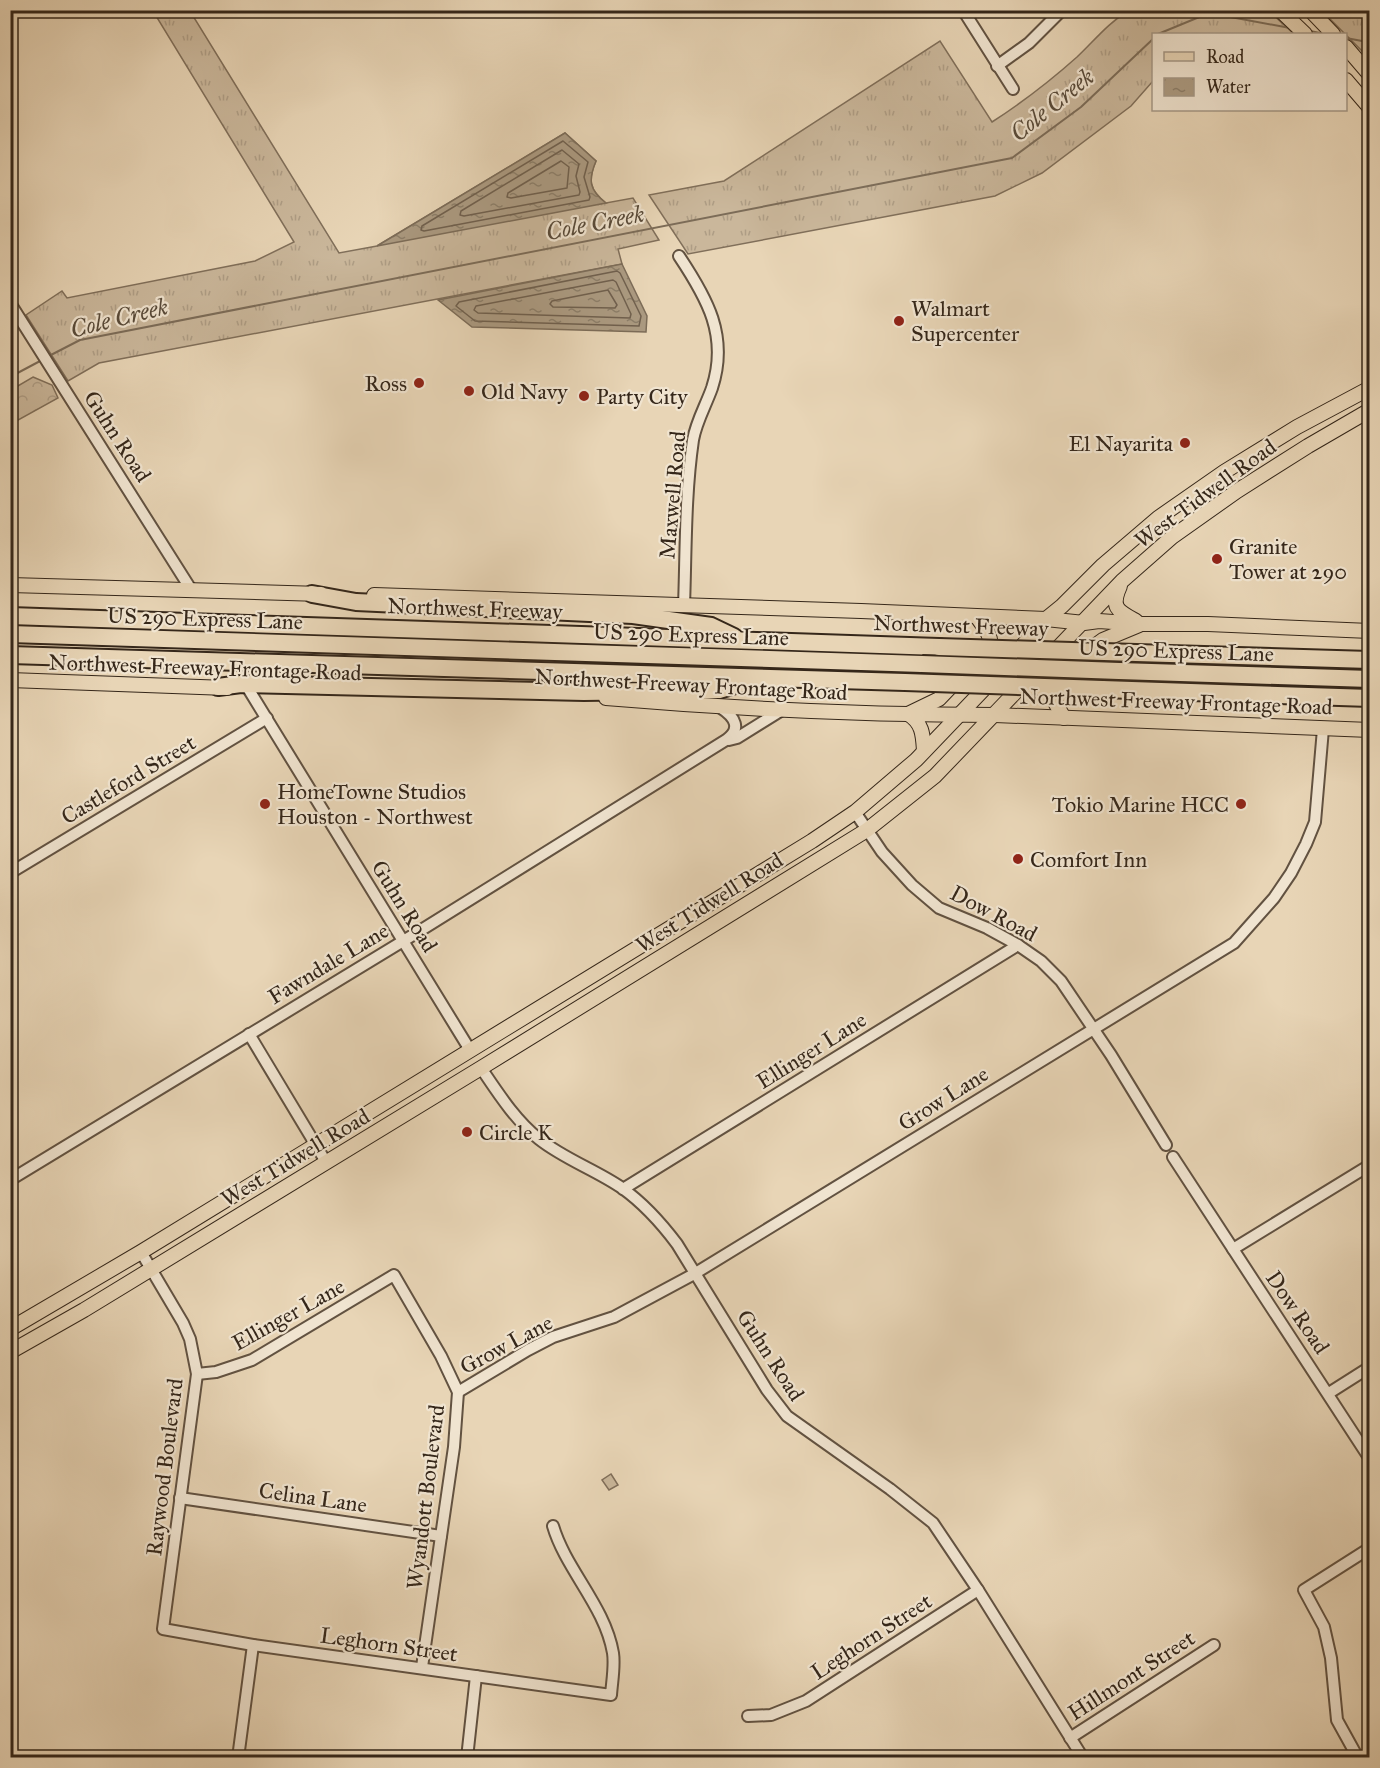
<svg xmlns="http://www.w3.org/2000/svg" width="1380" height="1768" viewBox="0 0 1380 1768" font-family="'IM FELL Great Primer',serif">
  <defs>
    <pattern id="grass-tufts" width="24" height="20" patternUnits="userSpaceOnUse" patternTransform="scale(1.5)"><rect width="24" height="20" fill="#cab79b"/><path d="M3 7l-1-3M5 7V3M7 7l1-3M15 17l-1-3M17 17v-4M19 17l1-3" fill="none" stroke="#ae9d85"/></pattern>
    <pattern id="forest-crowns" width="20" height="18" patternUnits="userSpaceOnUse" patternTransform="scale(1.5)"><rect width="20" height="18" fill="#cab79b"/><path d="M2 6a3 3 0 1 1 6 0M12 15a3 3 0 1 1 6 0" fill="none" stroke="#ae9d85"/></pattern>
    <pattern id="water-ripples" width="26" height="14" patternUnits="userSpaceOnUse" patternTransform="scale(1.5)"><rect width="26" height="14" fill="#ab9a81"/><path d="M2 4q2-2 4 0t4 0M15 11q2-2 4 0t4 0" fill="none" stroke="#8c7e69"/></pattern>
  </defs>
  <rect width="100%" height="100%" fill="#e8d5b6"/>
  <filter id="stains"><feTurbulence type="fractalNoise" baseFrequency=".00333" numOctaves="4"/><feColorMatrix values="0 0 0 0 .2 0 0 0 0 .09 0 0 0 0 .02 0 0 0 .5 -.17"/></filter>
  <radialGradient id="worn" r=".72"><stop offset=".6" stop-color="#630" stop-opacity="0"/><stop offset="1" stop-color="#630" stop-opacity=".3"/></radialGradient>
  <g fill="url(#grass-tufts)" stroke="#806f5a" stroke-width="1.5">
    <path d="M153,11H190L339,253L377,246L565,133L596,161C588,180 589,190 606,203L633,198L659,240L618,249L622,264L99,363L68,381L26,315L62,291L67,298L255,261L294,242Z"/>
    <path d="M1128,11H1269L1294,34H1154L1153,81L1131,106L1042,173L995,196L688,254L649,195L724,181L940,41L992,122C1023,102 1049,82 1077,57C1094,41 1108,23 1128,11Z"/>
    <path d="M1322,11H1369V59L1366,55Z"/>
    <path d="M611,1474L618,1485L609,1490L602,1480Z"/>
  </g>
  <path fill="url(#forest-crowns)" stroke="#806f5a" stroke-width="1.5" d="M33,377L52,385L58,398L11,424V390Z"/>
  <g fill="url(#water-ripples)" stroke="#7c6c58" stroke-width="1.5">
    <path d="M565,133L596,161C588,180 589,190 606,203L377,246Z"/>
    <path d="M622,264L647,316L646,332L472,327L438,300Z"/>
  </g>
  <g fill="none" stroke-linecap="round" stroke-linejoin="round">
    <g stroke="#70604e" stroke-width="1.5">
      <path d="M563,141L588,162L584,177L590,197L589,200L424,231L421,230L422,226Z"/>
      <path d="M562,150L579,164L576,176L580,192L579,195L464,216L460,215L461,211Z"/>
      <path d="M561,161L569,167L567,188L511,198L507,197L508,193Z"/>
      <path d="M617,271L620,273L641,316L639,326L475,321L456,306L459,302Z"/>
      <path d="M613,280L616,282L631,314L630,318L478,313L474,310L476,306Z"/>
      <path d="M608,290L617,305L615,308L553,307L550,304L552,301Z"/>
    </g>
    <g stroke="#7c6c58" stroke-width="2">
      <path d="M1310,31L1325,34"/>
      <path d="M1158,34L1209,13L1290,28"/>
      <path d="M1346,38L1362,41L1370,39"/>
      <path d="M47,357L80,340L1012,158L1081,107L1154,38"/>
      <path d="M10,377L42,360"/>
    </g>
    <g stroke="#625241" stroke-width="14">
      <g id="minor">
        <path d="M963,10L1013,89"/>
        <path d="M997,66L1029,43L1062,10"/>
        <path d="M679,256C707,298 729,336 712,388C706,405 696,422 693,440C685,495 686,551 684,606"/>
        <path d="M10,303L192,591"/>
        <path d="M249,690L470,1050"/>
        <path d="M729,740L737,738L782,710"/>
        <path d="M855,812L882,852L912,885L939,908L987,928L1018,945L1041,961L1061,981L1111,1055L1166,1145"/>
        <path d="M10,873L267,718"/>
        <path d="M249,1034L326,1162"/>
        <path d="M481,1068C498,1093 515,1120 539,1139C564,1159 596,1170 622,1188C643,1203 662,1224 677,1244L767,1390L787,1416L890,1489L933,1523L978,1590L1083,1758"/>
        <path d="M1173,1157L1370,1459"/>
        <path d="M10,1180L418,932L726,740C742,729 735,717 721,708"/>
        <path d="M623,1189L1018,945"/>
        <path d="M1233,1249L1370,1165"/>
        <path d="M141,1252L183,1323L190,1339L197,1374L163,1629L253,1645L611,1695C612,1681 615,1666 613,1653C605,1606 566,1570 553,1526"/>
        <path d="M197,1374L216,1372L252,1360L394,1275L441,1356L458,1392L454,1447L422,1667"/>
        <path d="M458,1392L528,1350L553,1337L614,1317L694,1274L1234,943L1274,898L1291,873L1306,844L1315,822L1323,729"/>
        <path d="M1329,1393L1370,1367"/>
        <path d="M180,1498L441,1536"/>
        <path d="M748,1716L771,1715L806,1701L978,1590"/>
        <path d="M1070,1738L1214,1645"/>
        <path d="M238,1758L253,1645"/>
        <path d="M467,1758L476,1676"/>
        <path d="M1358,1758L1337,1720L1331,1658L1324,1627L1304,1590L1370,1548"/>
      </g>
    </g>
    <g stroke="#35271a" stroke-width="16">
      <g id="major">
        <path d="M1280,10L1305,34"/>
        <path d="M1310,10L1333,34"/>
        <path d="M1346,47L1370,75"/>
        <path d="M1346,80L1370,108"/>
        <path d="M10,585L321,594"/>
        <path d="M1120,586C1110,608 1118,611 1136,621"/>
        <path d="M374,595L861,611L1046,619L1084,623L1099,621L1141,624H1208L1370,631"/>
        <path d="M10,680L227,688"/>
        <path d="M606,698C735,709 865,715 995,715L1370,730"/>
        <path d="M910,713L939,699L986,650L990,639L987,631L977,617"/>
        <path d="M908,714C923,723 923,736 924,751"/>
        <path d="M1064,718L1052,697L1055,685L1092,648L1103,640L1139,625"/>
        <path d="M10,1329L141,1252L812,841L855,812L916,760L983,690L1046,619L1062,606L1103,565L1158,518L1224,472L1297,427L1370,388"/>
        <path d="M10,1352L84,1310L481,1068L867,830L935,776L1122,581L1172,537L1237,491L1308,446L1370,410"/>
      </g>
    </g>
    <g stroke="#35271a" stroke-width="20">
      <g id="highway">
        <path d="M312,594L356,602L633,615L711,626L734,637"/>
        <path d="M10,616L939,647"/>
        <path d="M10,634L922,664"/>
        <path d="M1136,653L1370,660"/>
        <path d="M10,655L905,682"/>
        <path d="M1119,671L1370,679"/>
        <path d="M218,687L241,684L584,692L719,690L745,682"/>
        <path d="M1102,689L1370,698"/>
      </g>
    </g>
    <use href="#minor" stroke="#f0e4d0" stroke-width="10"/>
    <use href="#major" stroke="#e8d5b6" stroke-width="14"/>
    <use href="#highway" stroke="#e8d5b6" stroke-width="16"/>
    <g stroke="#35271a" stroke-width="20" stroke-linecap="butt">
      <g id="highway-bridge">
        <path d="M939,647L1136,653"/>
        <path d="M922,664L1119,671"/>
        <path d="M905,682L1102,689"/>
      </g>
    </g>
    <use href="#highway-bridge" stroke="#e8d5b6" stroke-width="16"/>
  </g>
  <g fill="#8f2418" stroke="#f0e4d0" stroke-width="2">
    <circle cx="899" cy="321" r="6"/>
    <circle cx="419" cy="383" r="6"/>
    <circle cx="469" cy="391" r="6"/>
    <circle cx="584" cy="396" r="6"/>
    <circle cx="1185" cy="443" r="6"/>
    <circle cx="1217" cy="559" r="6"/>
    <circle cx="265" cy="804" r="6"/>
    <circle cx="1241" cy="804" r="6"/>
    <circle cx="1018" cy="859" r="6"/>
    <circle cx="467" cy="1132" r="6"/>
  </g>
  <g text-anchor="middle" stroke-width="4.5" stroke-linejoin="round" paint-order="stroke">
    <g font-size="22" fill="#35271a" stroke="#f0e4d0" text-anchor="start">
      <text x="911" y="316">Walmart<tspan x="911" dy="25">Supercenter</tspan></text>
      <text x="407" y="391" text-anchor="end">Ross</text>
      <text x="481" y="399">Old Navy</text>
      <text x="596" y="404">Party City</text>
      <text x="1173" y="451" text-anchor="end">El Nayarita</text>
      <text x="1229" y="554">Granite<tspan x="1229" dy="25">Tower at 290</tspan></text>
      <text x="277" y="799">HomeTowne Studios<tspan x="277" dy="25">Houston - Northwest</tspan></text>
      <text x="1229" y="812" text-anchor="end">Tokio Marine HCC</text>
      <text x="1030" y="867">Comfort Inn</text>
      <text x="479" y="1140">Circle K</text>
    </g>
    <g font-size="22" fill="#35271a" stroke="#f0e4d0">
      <text transform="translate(118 436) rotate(57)" y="8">Guhn Road</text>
      <text transform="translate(1205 493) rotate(-36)" y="8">West Tidwell Road</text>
      <text transform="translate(672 495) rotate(-85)" y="8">Maxwell Road</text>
      <text transform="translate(475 608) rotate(2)" y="8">Northwest Freeway</text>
      <text transform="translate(205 618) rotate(2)" y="8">US 290 Express Lane</text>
      <text transform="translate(961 625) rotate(2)" y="8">Northwest Freeway</text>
      <text transform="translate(691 634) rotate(2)" y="8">US 290 Express Lane</text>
      <text transform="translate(1176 650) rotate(2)" y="8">US 290 Express Lane</text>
      <text transform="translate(205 667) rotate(2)" y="8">Northwest Freeway Frontage Road</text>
      <text transform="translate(691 684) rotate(3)" y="8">Northwest Freeway Frontage Road</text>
      <text transform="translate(1176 701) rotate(2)" y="8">Northwest Freeway Frontage Road</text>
      <text transform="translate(128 779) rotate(-31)" y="8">Castleford Street</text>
      <text transform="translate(709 902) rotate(-32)" y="8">West Tidwell Road</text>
      <text transform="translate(405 906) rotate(58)" y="8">Guhn Road</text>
      <text transform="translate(994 913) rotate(28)" y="8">Dow Road</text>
      <text transform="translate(328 963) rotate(-31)" y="8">Fawndale Lane</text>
      <text transform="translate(811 1050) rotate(-32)" y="8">Ellinger Lane</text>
      <text transform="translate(943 1098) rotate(-32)" y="8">Grow Lane</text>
      <text transform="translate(295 1157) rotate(-31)" y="8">West Tidwell Road</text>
      <text transform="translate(1298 1312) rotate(56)" y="8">Dow Road</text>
      <text transform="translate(288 1314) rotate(-29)" y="8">Ellinger Lane</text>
      <text transform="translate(506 1344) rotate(-28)" y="8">Grow Lane</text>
      <text transform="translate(771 1355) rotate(57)" y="8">Guhn Road</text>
      <text transform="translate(164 1467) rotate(-83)" y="8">Raywood Boulevard</text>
      <text transform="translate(313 1497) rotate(8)" y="8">Celina Lane</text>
      <text transform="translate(425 1497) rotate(-83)" y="8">Wyandott Boulevard</text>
      <text transform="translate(871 1636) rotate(-33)" y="8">Leghorn Street</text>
      <text transform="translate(389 1644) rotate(8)" y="8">Leghorn Street</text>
      <text transform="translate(1131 1675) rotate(-33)" y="8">Hillmont Street</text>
    </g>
    <g font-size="24" font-style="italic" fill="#584a39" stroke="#f0e4d0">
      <text transform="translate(1052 105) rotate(-39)" y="8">Cole Creek</text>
      <text transform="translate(595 223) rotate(-11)" y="8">Cole Creek</text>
      <text transform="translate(119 318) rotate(-14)" y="8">Cole Creek</text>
    </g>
  </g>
  <rect width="1380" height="1768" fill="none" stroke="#e8d5b6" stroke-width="36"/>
  <rect x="12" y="12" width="1356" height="1744" fill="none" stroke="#35271a" stroke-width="3"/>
  <rect x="18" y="18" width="1344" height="1732" fill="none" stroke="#35271a" stroke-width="1.5"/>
  <rect x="1152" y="33" width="195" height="78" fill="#f0e4d0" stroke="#a59887" stroke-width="1.5"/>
  <rect x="1164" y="52" width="30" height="9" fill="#e8d5b6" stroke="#a59887" stroke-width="1.5"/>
  <text x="1206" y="63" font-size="18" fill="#35271a">Road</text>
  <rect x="1164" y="78" width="30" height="18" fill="url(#water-ripples)" stroke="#a59887" stroke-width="1.5"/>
  <text x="1206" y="93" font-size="18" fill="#35271a">Water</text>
  <rect width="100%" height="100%" filter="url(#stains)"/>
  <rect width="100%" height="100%" fill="url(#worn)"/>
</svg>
